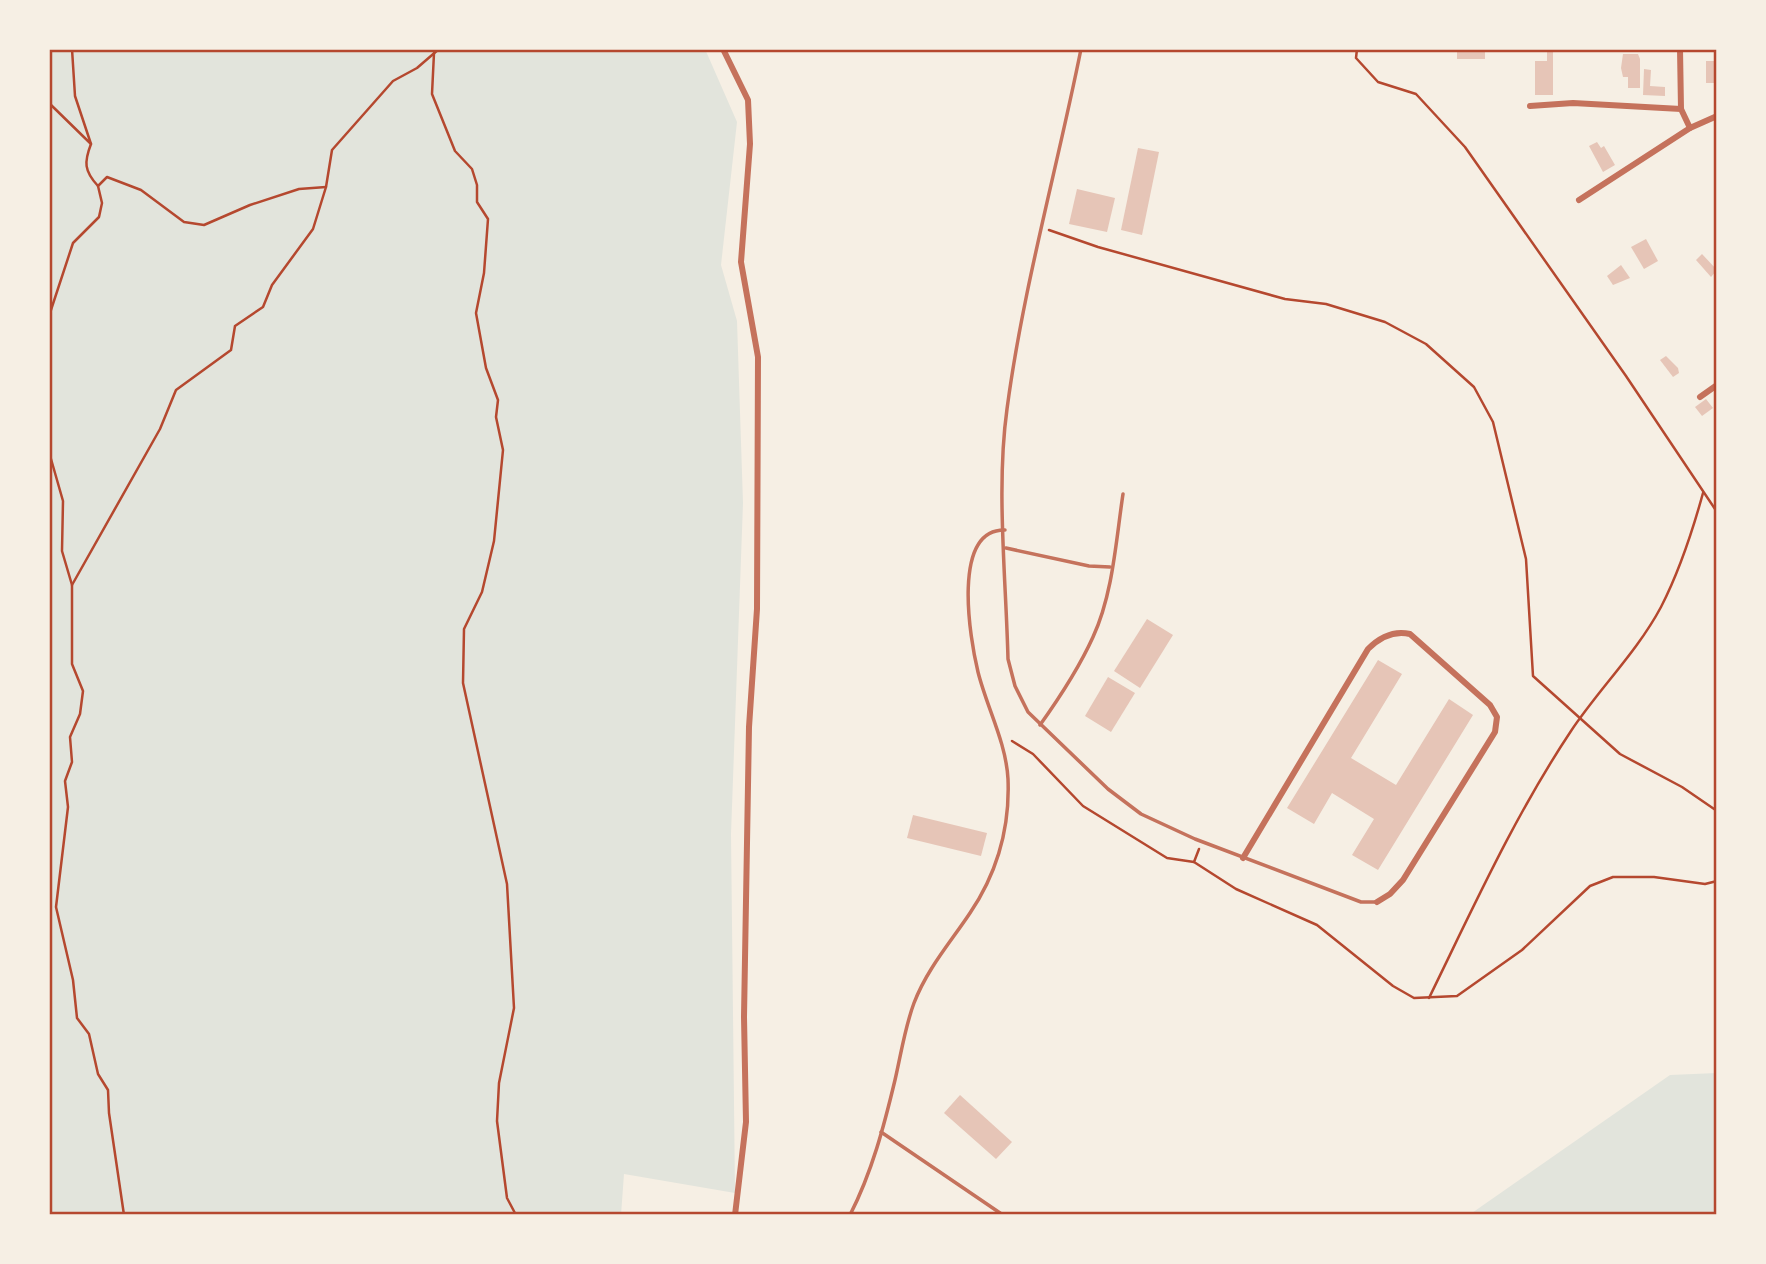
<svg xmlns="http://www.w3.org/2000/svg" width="1766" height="1264" viewBox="0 0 1766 1264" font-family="Barlow,sans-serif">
  <rect width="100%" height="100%" fill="#f6efe4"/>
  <g fill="#e2e4dc">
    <path d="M49,49H705L737,122L721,265L737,321L743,503L731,834L735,1193L624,1174L621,1215H49Z"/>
    <path d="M1717,1073V1215H1469L1670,1075Z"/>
  </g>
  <g fill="#e6c5b7">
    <rect x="1457" y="49" width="28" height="10"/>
    <path d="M1547,50H1553V95H1535V61H1547Z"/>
    <path d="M1623,54H1638L1640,59V88H1628V77H1623L1621,68Z"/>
    <rect x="1706" y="61" width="11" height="22"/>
    <path d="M1644,69L1651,70L1650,86L1665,87V96L1643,95Z"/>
    <path d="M1597,142L1601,148L1604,146L1615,165L1603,172L1589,146Z"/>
    <path d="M1138,148L1159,152L1142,235L1121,230Z"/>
    <path d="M1077,189L1115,198L1107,232L1069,224Z"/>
    <path d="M1646,239L1658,261L1644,269L1631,247Z"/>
    <path d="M1702,254L1717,270L1711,277L1696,260Z"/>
    <path d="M1621,265L1630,278L1613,285L1607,276Z"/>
    <path d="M1666,356L1678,368L1679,373L1673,377L1660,360Z"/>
    <path d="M1706,399L1713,408L1702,416L1695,407Z"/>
    <path d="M1147,619L1173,635L1140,688L1114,671Z"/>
    <path d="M1378,660L1402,674L1351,758L1396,785L1449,699L1473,715L1378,870L1352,855L1374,819L1332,793L1314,824L1287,808Z"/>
    <path d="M1108,677L1135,693L1111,732L1085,716Z"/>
    <path d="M913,815L987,833L981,856L907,838Z"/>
    <path d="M960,1095L1012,1142L996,1159L944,1113Z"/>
  </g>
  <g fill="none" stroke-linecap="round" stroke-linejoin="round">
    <g stroke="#b5482f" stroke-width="2.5">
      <path d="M72,49L75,96L91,144C84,162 84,171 98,186"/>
      <path d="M1357,49L1356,58L1378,82L1416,94L1465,147L1626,376L1717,512"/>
      <path d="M434,53L432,94L455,151L472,169L477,185V202L488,219L484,273L476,313L486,368L498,400L496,417L503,450L494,541L482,592L464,629L463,683L507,884L514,1008L499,1083L497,1121L507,1198L516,1215"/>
      <path d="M49,103L91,144"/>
      <path d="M1049,230L1098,247L1285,299L1326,304L1385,322L1426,344L1474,387L1493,422L1526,559L1533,676L1620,754L1682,787L1717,811"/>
      <path d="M49,316L73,243L99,217L102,203L98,186L107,177L141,190L184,222L204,225L250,205L299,189L326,187"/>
      <path d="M49,380V394"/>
      <path d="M49,452L63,501L62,551L72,585V664L83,691L80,714L70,737L72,762L65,781L68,807L56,907L73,980L77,1018L89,1034L98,1074L108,1090L109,1113L124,1215"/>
      <path d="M72,585L160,429L176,390L231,350L235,326L263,307L272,285L313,229L326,187L332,150L393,81L417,68L439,49"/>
      <path d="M1012,741L1033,754L1083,806L1167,858L1194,862"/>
      <path d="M1199,849L1194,862L1236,889L1317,925L1393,986L1414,998L1457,996L1522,950L1590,886L1613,877H1654L1705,884L1717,881"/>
      <path d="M1429,998C1473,908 1515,815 1571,731C1599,689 1637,652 1661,607C1680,570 1692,533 1703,493"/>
    </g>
    <g stroke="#c5725c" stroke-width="3.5">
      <path d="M1081,49C1057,169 1023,288 1007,409C996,488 1006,578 1008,659L1015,686L1028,712L1108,789L1141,814L1195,839L1361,902H1377"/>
      <path d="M1006,548L1089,566L1110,567"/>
      <path d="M1040,725C1060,697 1079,668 1093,637C1113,594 1116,540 1123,494"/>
      <path d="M881,1132L1003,1215"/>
      <path d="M850,1215C872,1172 884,1126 895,1080C901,1054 905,1027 914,1003C927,969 950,943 970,913C997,873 1010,828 1008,779C1006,742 987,708 978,672C970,639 951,529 1005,530"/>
    </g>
    <g stroke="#c5725c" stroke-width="6">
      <path d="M723,49L748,100L750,144L741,262L758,357L757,609L749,727L744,1017L746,1122L735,1215"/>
      <path d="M1680,49L1681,109"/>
      <path d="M1530,106L1573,103L1681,109L1690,128L1717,116"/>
      <path d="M1579,200L1690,128"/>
      <path d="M1700,397L1717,385"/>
      <path d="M1243,858L1368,649C1380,637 1393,630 1410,634L1490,705L1497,717L1495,732L1403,880L1390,894L1377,902"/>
    </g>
  </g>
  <rect width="1766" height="1264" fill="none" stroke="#f6efe4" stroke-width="102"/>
  <rect x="51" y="51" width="1664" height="1162" fill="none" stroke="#b5482f" stroke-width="2.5"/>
</svg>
